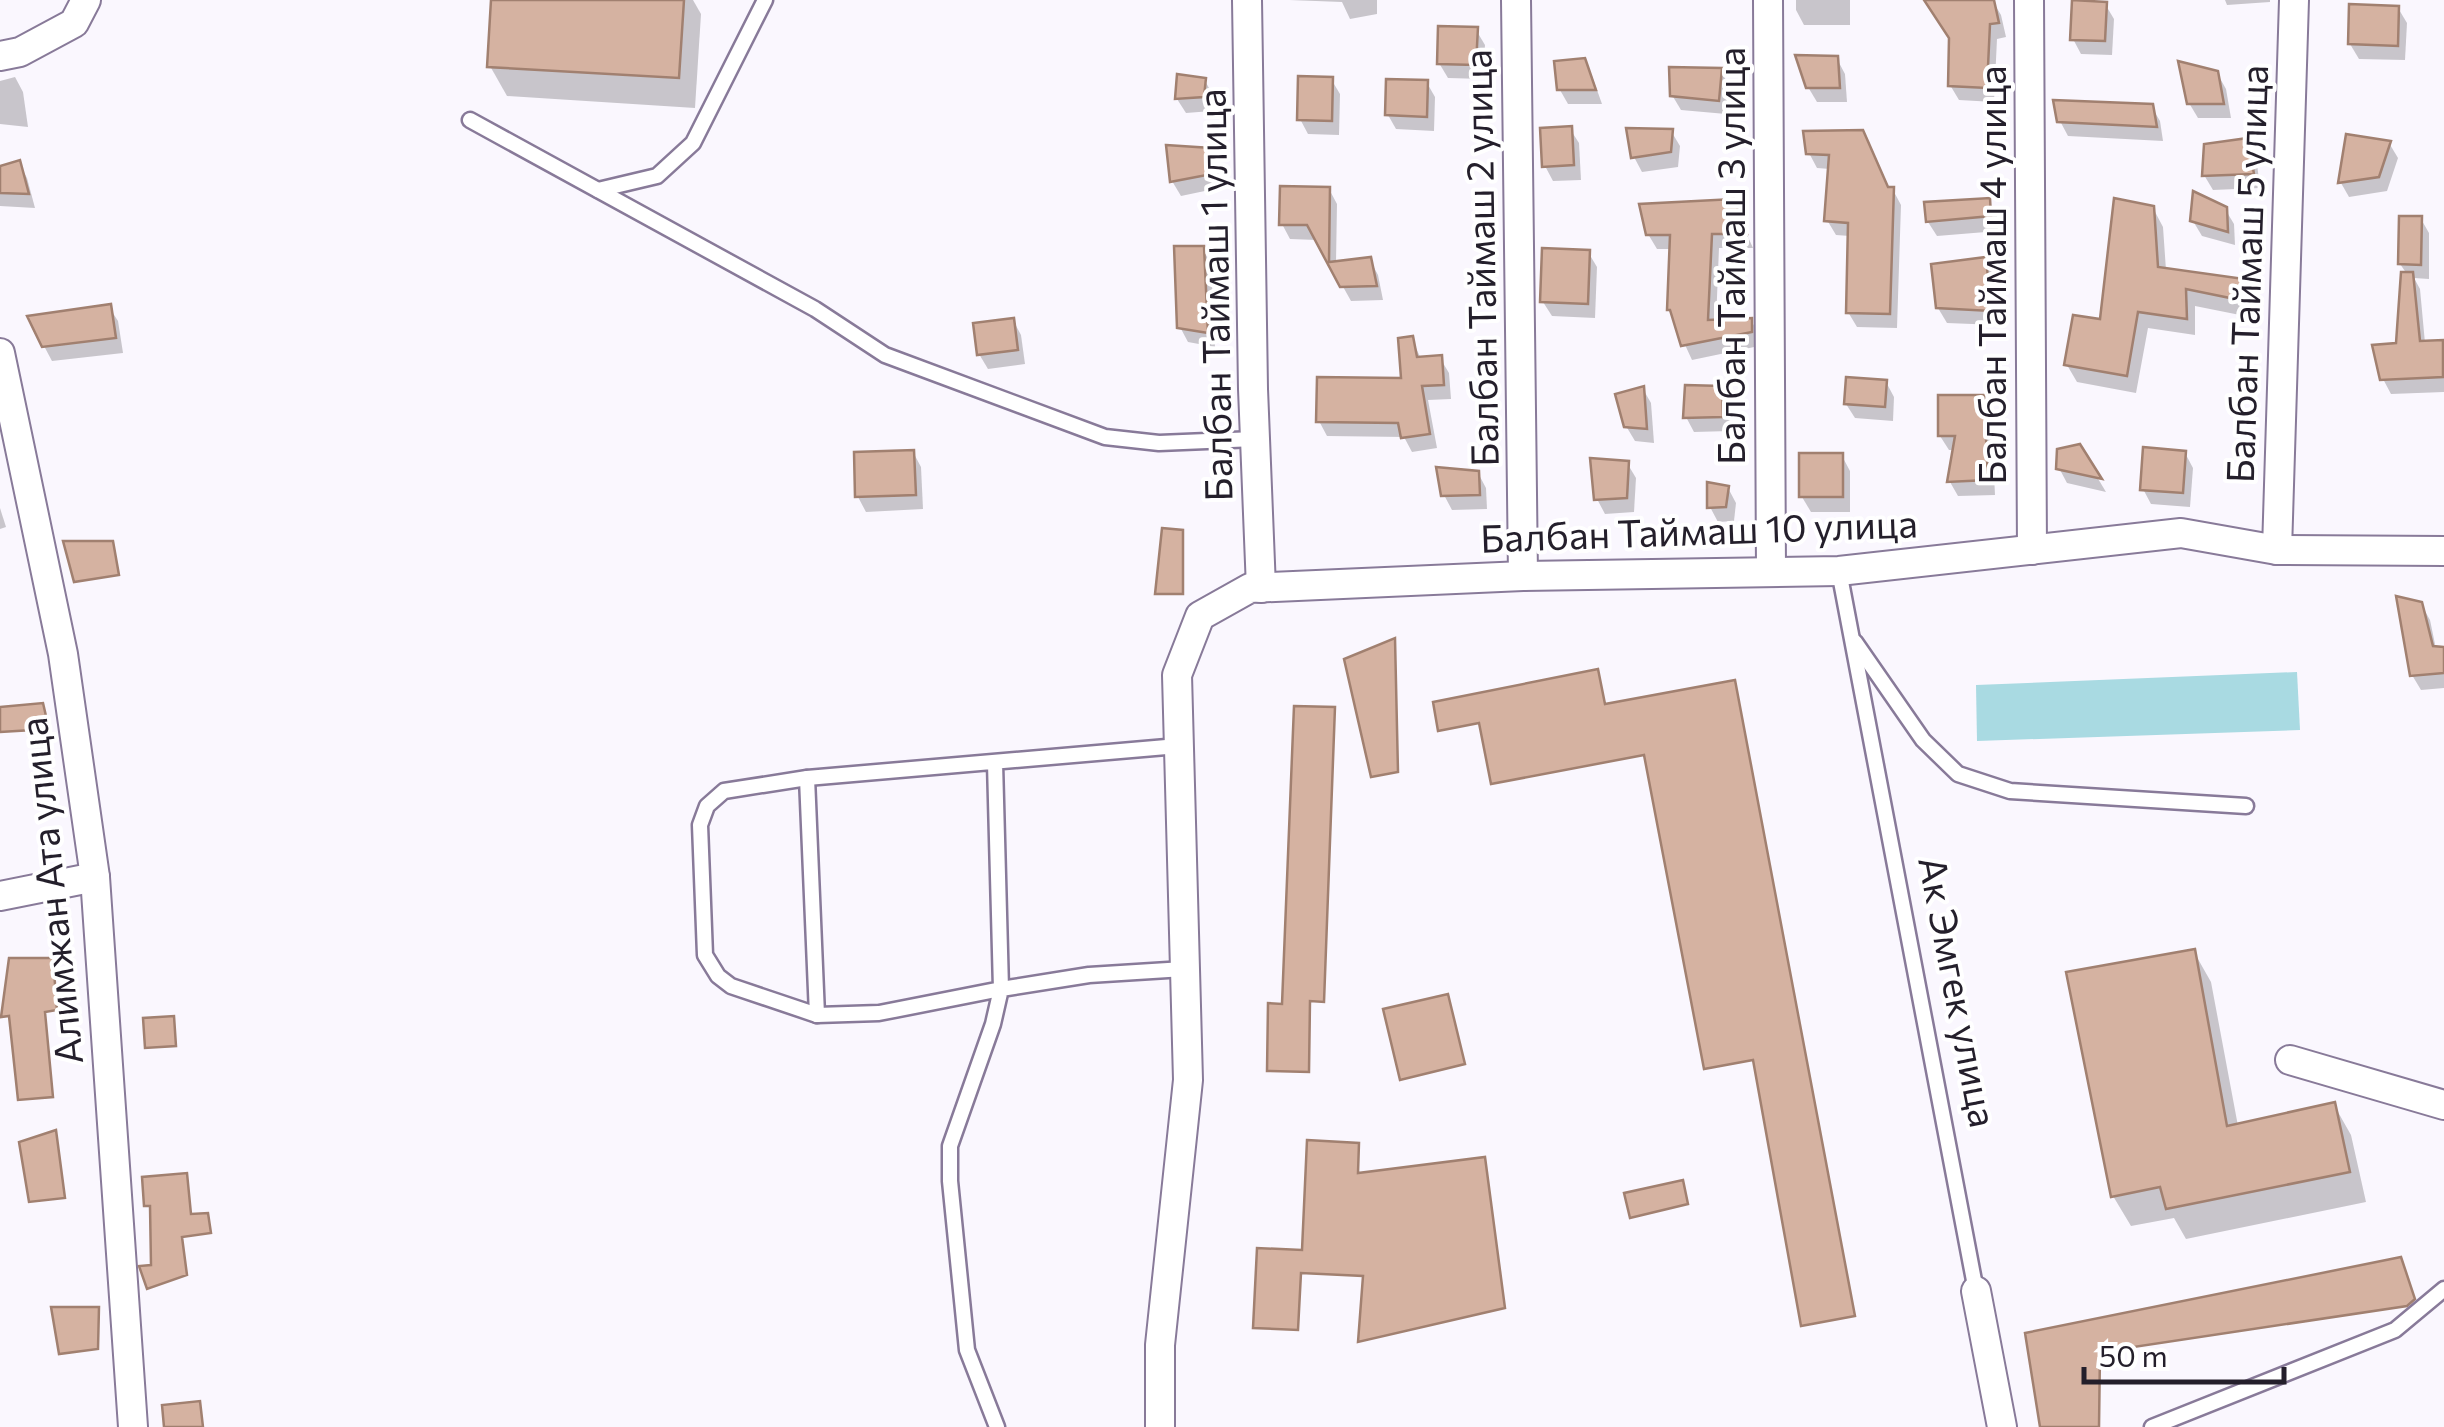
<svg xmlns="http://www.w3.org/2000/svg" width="2444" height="1427" viewBox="0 0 2444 1427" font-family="Commissioner,sans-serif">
  <rect width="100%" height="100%" fill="#faf7fe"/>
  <path fill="#a9dae2" d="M2297,672L2300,730L1977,741L1976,685Z"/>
  <g fill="#0003">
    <path d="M494,0H693L701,14L695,108L507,96L490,66Z"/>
    <path d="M1289,0H1377V14L1350,19L1342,2Z"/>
    <path d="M1796,0H1850V25H1804L1796,10Z"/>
    <path d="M1992,0L2001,15L2006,37L1997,39L1994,102L1959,100L1950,85Z"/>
    <path d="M2225,0H2270V2L2227,5Z"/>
    <path d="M2105,4L2114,19L2112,55L2081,54L2073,39Z"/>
    <path d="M2398,8L2407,23L2405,60L2359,59L2350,44Z"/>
    <path d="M1476,30L1485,45L1483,79L1448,78L1439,63Z"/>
    <path d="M1837,59L1845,74L1847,102H1817L1808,87Z"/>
    <path d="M1584,61L1592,76L1602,104H1568L1560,90Z"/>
    <path d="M1720,70L1729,85L1726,114L1681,110L1672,95Z"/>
    <path d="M2217,73L2226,89L2231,118H2198L2189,103Z"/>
    <path d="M15,77L23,92L28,127L0,124V81Z"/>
    <path d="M1331,79L1340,94L1339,135L1308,134L1300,119Z"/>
    <path d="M1205,81L1213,95L1212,111L1186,113L1177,99Z"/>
    <path d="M1427,83L1435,97L1434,131L1396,129L1388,115Z"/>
    <path d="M2151,106L2160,121L2163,141L2068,136L2060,121Z"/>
    <path d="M1570,129L1579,143L1581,180L1553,181L1545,166Z"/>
    <path d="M1671,131L1680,146L1678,167L1642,172L1634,157Z"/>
    <path d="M1862,132L1889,189L1893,190L1901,205L1897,328L1857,327L1848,312L1850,236L1836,235L1827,220L1830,169L1817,168L1809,153Z"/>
    <path d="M2348,137L2389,143L2398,158L2387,191L2349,197L2341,183Z"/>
    <path d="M2247,141L2256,156L2260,188L2213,190L2204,175Z"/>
    <path d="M1209,150L1218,165L1219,188L1181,196L1172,181Z"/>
    <path d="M19,163L27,178L35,208L0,206V169Z"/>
    <path d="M1329,189L1337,204L1336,263L1370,260L1378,275L1383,300L1351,301L1317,240L1290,239L1282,224Z"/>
    <path d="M1989,201L1997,216L1998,231L1937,236L1928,222Z"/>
    <path d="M1732,202L1753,248H1719L1716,322L1751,320L1759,335V346L1692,360L1669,310L1672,249H1657L1648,234Z"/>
    <path d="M2153,208L2163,227L2166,270L2243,282L2253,299L2245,316L2195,306V335L2148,328L2136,393L2077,382L2067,365L2102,322Z"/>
    <path d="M2225,209L2234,224L2235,245L2202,236L2193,221Z"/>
    <path d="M2421,219L2429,233V279L2414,278L2420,289L2425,343L2441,342L2444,347V392L2391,394L2383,379L2399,345L2407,274L2400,264Z"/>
    <path d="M1202,249L1211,263L1215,347L1188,342L1180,327Z"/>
    <path d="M1588,252L1597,267L1595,318L1552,316L1543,302Z"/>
    <path d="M1985,259L1994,274L1998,325L1947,323L1938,308Z"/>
    <path d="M109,307L118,321L123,353L52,361L44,346Z"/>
    <path d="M1013,320L1021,335L1025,364L988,369L979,354Z"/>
    <path d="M1412,339L1421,359L1440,358L1449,373L1451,399L1428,400L1437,448L1412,452L1404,437L1327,436L1319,421L1404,381Z"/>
    <path d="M1886,382L1894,397L1893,421L1855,418L1846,404Z"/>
    <path d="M1643,389L1651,403L1654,443L1635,441L1626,426Z"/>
    <path d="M1720,389L1729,404L1730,431L1694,432L1686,417Z"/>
    <path d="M1983,397L1991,412L1995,495L1958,496L1950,482L1955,450H1949L1940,436Z"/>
    <path d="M2079,447L2106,492L2067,483L2059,468Z"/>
    <path d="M913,452L921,467L923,509L866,512L858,497Z"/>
    <path d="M2185,453L2193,468L2190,507L2151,504L2143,489Z"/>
    <path d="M1842,456L1850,471V512H1811L1802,497Z"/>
    <path d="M1627,463L1636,478L1634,512L1605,514L1597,499Z"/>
    <path d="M1478,473L1486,488L1487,509L1452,510L1444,495Z"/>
    <path d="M1728,488L1736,503L1734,521L1718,522L1710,507Z"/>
    <path d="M0,508L6,527L0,529Z"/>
    <path d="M2421,604L2430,620L2436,649H2444V688L2421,690L2412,675Z"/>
    <path d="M2194,952L2211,982L2238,1126L2334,1105L2351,1135L2366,1202L2186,1239L2174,1218L2131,1226L2113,1196Z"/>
  </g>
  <g fill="#d5b2a1" stroke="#a18070" stroke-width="2.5">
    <path d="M491,0H684L679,78L487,67Z"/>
    <path d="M1924,0H1994L1999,23L1990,24L1987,88L1948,86L1949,38Z"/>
    <path d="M2072,0L2107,2L2105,41L2070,40Z"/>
    <path d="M2349,4L2399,6L2398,46L2348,44Z"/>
    <path d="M1438,26L1478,27L1476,65L1437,64Z"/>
    <path d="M1795,55L1838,56L1840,88H1806Z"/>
    <path d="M1585,58L1596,90H1557L1554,61Z"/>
    <path d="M2178,61L2218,71L2224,104H2187Z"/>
    <path d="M1669,67L1722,68L1719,101L1670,96Z"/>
    <path d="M1177,74L1206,78L1204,97L1175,99Z"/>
    <path d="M1298,76L1333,77L1332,121L1297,120Z"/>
    <path d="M1386,79L1428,80L1427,117L1385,115Z"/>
    <path d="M2053,100L2153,104L2157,127L2057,122Z"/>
    <path d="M1572,126L1574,165L1542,167L1540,128Z"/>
    <path d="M1626,128L1673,129L1671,152L1631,158Z"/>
    <path d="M1863,130L1888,187H1894L1890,314L1846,313L1848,223L1824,221L1829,155L1806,154L1803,131Z"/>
    <path d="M2346,134L2391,141L2379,177L2338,183Z"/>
    <path d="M2248,138L2254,174L2202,176L2204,144Z"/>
    <path d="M1166,145L1211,148L1212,174L1170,182Z"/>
    <path d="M20,160L29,194L0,193V166Z"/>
    <path d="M1280,186L1330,187L1329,262L1371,257L1377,286L1340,287L1307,225H1279Z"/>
    <path d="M2193,191L2227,207L2228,232L2190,221Z"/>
    <path d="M1990,198L1991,216L1926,222L1924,202Z"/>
    <path d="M2114,198L2154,206L2158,267L2244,279L2235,299L2186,289L2187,319L2138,312L2127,376L2064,365L2073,315L2100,319Z"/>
    <path d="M1734,199L1747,234H1712L1708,320L1752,318V332L1681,346L1670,310H1667L1670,235H1646L1639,204Z"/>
    <path d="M2399,216H2422L2421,265L2398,264Z"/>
    <path d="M1174,246H1204L1208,333L1177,328Z"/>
    <path d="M1542,248L1590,250L1588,304L1540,302Z"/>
    <path d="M1986,257L1991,311L1936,308L1931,264Z"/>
    <path d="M2401,272H2413L2420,341L2443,340V377L2380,380L2372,345L2396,343Z"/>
    <path d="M111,304L116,338L42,347L27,316Z"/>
    <path d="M1014,318L1018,350L977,355L973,323Z"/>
    <path d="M1413,336L1417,357L1442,355L1444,385L1422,386L1430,434L1401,438L1398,423L1316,422L1317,377L1401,378L1398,338Z"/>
    <path d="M1846,377L1887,380L1885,407L1844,404Z"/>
    <path d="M1685,385L1722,386L1723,417L1683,418Z"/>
    <path d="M1644,386L1647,429L1624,427L1615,394Z"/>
    <path d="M1938,395H1984L1988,480L1947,482L1955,436H1938Z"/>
    <path d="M2080,444L2102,479L2056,469L2057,449Z"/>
    <path d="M2143,447L2186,451L2183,493L2140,490Z"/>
    <path d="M914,450L916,495L855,497L854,452Z"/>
    <rect x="1799" y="453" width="44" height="44"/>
    <path d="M1590,458L1629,461L1627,498L1594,500Z"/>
    <path d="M1436,467L1479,471L1480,495L1441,496Z"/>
    <path d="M1707,482L1729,486L1726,507L1707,508Z"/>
    <path d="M1162,528L1183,530V594H1155Z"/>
    <path d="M63,541H113L119,575L74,582Z"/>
    <path d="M2396,596L2422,602L2433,646L2444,647V673L2410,676Z"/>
    <path d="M1395,638L1398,772L1371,777L1344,659Z"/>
    <path d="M1598,669L1605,704L1735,680L1855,1316L1801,1326L1753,1060L1704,1069L1644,755L1491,784L1479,723L1438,731L1433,702Z"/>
    <path d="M43,703L49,729L0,732V707Z"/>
    <path d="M1294,706L1335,707L1324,1002L1310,1001L1309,1072L1267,1071L1268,1003L1282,1004Z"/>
    <path d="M2195,949L2227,1126L2335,1102L2350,1172L2166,1209L2160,1187L2111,1197L2066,972Z"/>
    <path d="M9,958H53L57,1010L45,1012L53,1097L18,1100L9,1016L1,1017Z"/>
    <path d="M1448,994L1465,1064L1400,1080L1383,1009Z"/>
    <path d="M174,1016L176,1046L145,1048L143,1018Z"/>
    <path d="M56,1130L65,1198L29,1202L19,1142Z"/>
    <path d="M1307,1140L1359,1143L1358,1173L1485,1157L1505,1308L1358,1342L1363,1276L1301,1273L1298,1330L1253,1328L1257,1248L1302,1250Z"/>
    <path d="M187,1173L191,1214L208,1213L211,1233L182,1237L187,1275L147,1289L139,1266L151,1265L150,1206H144L142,1177Z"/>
    <path d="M1683,1180L1688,1204L1630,1218L1624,1193Z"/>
    <path d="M2401,1257L2415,1299L2407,1306L2100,1352L2099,1427H2040L2025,1333Z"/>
    <path d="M51,1307H99L98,1349L59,1354Z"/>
    <path d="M200,1401L203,1427H164L162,1405Z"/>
  </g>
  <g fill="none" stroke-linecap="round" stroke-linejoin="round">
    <g stroke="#887a99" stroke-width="19">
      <g id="service">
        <path d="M470,120L815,309L885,355L1105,437L1159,443L1255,439"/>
        <path d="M598,190L657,176L693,143L765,0"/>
        <path d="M1839,571L1976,1291"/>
        <path d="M1855,642L1923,740L1958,774L2010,791L2246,806"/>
        <path d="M995,763L1001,989L879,1013L817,1015L731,986L718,976L705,955L700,825L707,806L724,791L807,778L1178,746"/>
        <path d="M807,778L817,1015"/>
        <path d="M997,1427L967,1350L950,1181V1146L993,1024L1001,989L1089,975L1184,969"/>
        <path d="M2152,1427L2395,1330L2444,1289"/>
      </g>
    </g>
    <g stroke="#887a99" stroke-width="32">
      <g id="minor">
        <path d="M1247,0L1253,389L1261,588"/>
        <path d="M1516,0L1523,576"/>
        <path d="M1768,0L1771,571"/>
        <path d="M2029,0L2032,550"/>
        <path d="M0,56L20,52L74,23L86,0"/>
        <path d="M0,353L63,654L95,877L133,1427"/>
        <path d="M2277,550L2294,0"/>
        <path d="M0,896L95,877"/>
        <path d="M2290,1060L2444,1105"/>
        <path d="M1976,1291L2002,1427"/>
        <path d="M1160,1427V1345L1188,1080L1177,675L1200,616L1250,588L1523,576L1839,571L2181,533L2277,550L2444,551"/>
      </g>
    </g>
    <use href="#service" stroke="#fff" stroke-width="14"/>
    <use href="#minor" stroke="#fff" stroke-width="28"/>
  </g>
  <g text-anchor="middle" stroke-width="8" stroke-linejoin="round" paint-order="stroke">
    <g font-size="38" fill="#241f2b" stroke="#fff">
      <text transform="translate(1732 256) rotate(-90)" y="13">Балбан Таймаш 3 улица</text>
      <text transform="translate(1482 258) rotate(-91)" y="13">Балбан Таймаш 2 улица</text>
      <text transform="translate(2248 274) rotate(-88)" y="13">Балбан Таймаш 5 улица</text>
      <text transform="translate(1993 275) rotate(-90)" y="13">Балбан Таймаш 4 улица</text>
      <text transform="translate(1216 295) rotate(-91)" y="13">Балбан Таймаш 1 улица</text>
      <text transform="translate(1699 532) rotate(-2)" y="13">Балбан Таймаш 10 улица</text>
      <text transform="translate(52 891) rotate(-96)" y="13">Алимжан Ата улица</text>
      <text transform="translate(1957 992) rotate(79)" y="13">Ак Эмгек улица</text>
    </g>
  </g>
  <path d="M2084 1367v15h200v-15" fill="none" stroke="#241f2b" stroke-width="5"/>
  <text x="2099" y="1367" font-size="30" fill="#241f2b" stroke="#ffffff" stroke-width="8" paint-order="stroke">50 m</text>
</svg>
